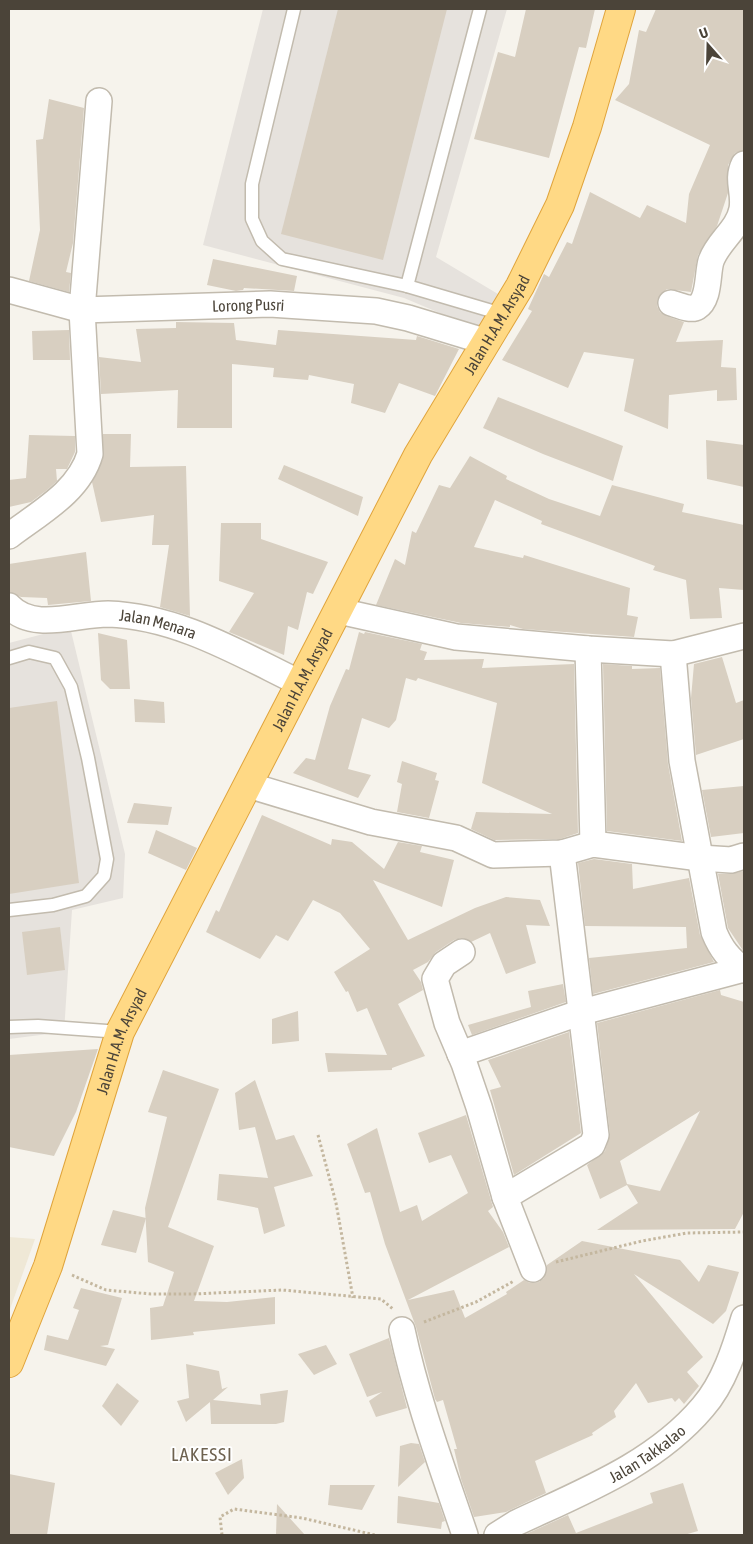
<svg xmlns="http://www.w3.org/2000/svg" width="753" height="1544" viewBox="0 0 753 1544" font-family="'Asap Condensed',sans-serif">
  <rect width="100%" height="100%" fill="#f6f3ec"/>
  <g fill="#e6e2dd">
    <path d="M263,9H507L436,257L503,297L485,332L404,298L203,245Z"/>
    <path d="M70,627L125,854L123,898L72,910L64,1032L9,1039V643Z"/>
  </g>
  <path fill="#efe8d6" d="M9,1237L35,1239L9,1312Z"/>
  <g fill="#d8cfc1" fill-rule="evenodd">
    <path d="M338,9H447L383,260L281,234Z"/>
    <path d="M526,9H595L586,48L579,47L549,158L474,139L498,52L515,57Z"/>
    <path d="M656,9H744V150L735,153L728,165V193L717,226L698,255L691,292L667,289L658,298L657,306L660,312L666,316L684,322L676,342L723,340L721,367L736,368L737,400L717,401V390L669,395L668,429L624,411L634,359L584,352L568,388L502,360L532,311L528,309L544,274L549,277L567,242L572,244L590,192L640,218L647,205L686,223L689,194L710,145L615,100L629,84L639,30L646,32Z"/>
    <path d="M49,99L84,108L73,243L66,272L71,273L69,292L29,281L40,230L36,140L43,139Z"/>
    <path d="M213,259L297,276L294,291L244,288L243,290L236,291L207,285Z"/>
    <path d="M176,322L234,323L236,340L276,345L278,330L416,340L417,336L459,349L435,396L399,383L385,413L351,403L354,384L309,375L308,380L273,377L274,368L232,364V428H177L178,390L101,394L99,357L141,362L136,329L176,328Z"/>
    <path d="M69,330L70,360H33L32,331Z"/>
    <path d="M498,397L623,446L613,481L543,454L483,428Z"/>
    <path d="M103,434H131L130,467L186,466L190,616L160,607L169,545H152L154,515L101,522L92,482L103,459Z"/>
    <path d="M29,435L75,436V452L67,469H56L57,481L47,490L31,502L9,507V480L26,478Z"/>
    <path d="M706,440L744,445V487L707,479Z"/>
    <path d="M470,456L507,476L506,479L549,499L600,516L612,485L684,504L682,512L744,525V590L719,588L722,618L690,619L686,580L653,570L655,566L541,524L542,521L495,500L474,547L523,558L524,555L630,588L627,615L638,617L634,637L523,629L510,625V627L461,623L376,605L395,559L405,565L412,531L416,533L439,485L450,488Z"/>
    <path d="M284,465L363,497L358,516L278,479Z"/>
    <path d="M221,523H261V539L328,562L313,594L307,592L298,630L288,626L284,655L229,632L254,593L219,581Z"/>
    <path d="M86,552L91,601L48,605L47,598L21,597L9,592V564Z"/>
    <path d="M359,632L364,634L365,632L422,644L420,650L427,652L424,660L484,659L482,668L574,664L578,833L560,839L494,840L471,829L476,812L552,814L482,783L497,703L418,678L416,681L406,678L396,720L389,728L362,718L348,769L371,775L358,798L293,773L306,758L315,760L330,706L346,669L349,670Z"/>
    <path d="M98,633L127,640L130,689H110L101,680Z"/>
    <path d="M722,657L736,703L744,700V739L696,755L691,698L694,664Z"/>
    <path d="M603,664L632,666V669L660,668L668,764L682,841L607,831Z"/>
    <path d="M134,699L164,702L165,723L135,722Z"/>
    <path d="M57,701L79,883L9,894V708Z"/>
    <path d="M402,761L437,773L435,780L439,781L429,818L397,812L402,784L397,782Z"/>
    <path d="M744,786V833L711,837L702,790Z"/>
    <path d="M134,803L172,807L168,825L127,823Z"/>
    <path d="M262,815L331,845L332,839L352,842L384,869L398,842L422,846L420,852L454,860L442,907L373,880L408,940L475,908L506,897L540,900L550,926L526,925L536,963L506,974L490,933L471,942L462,938L454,940L436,952L428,962L413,970L421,982L423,990L398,1004L425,1056L392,1068V1066V1070L328,1072L325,1053L387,1055L367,1008L357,1012L348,991L346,992L334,972L370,949L340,913L313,900L288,941L276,935L260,959L206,932L216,910L219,912Z"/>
    <path d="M156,830L197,848L186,870L148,853Z"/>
    <path d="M594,859L632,864L633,889L689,878L700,935L714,962L593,994L589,958L687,948L686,927L585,926L578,863Z"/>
    <path d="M744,871V952L728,928L718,874H730Z"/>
    <path d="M60,927L65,970L27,975L22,932Z"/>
    <path d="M563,984L566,1002L472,1035L468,1025L531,1007L528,991Z"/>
    <path d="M720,990L721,995L744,1002V1212L735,1229L597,1230L638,1203L627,1185L600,1199L587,1165L605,1151L610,1134L597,1023ZM700,1111L660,1191L627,1184L620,1161Z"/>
    <path d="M298,1011L299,1041L272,1044V1019Z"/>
    <path d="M569,1032L581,1133L514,1175L490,1090L501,1087L488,1060Z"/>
    <path d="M98,1049L76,1112L54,1156L9,1147V1055Z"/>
    <path d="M163,1070L219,1089L168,1227L214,1246L194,1301L227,1302L275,1297V1324L193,1332L194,1335L151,1340L150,1308L163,1306L174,1272L148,1262L145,1208L167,1117L148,1112Z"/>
    <path d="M255,1080L276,1140L294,1135L313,1176L274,1187L285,1226L264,1234L258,1208L217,1200L219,1174L268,1178L255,1127L239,1130L235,1093Z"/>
    <path d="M466,1115L493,1207L488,1211L503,1232L509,1247L408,1300L454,1290L465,1318L507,1294L506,1292L524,1280L530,1283L539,1282L544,1278L547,1265L582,1241L680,1260L699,1282L708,1265L739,1272L726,1311L713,1324L634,1274L703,1357L687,1372L699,1386L684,1404L679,1398L675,1402L672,1398L648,1403L636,1383L614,1411L616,1417L592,1433L593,1435L535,1461L546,1493L506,1512L474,1517L461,1479L454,1449H457L443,1400L437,1402L435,1399L416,1327L385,1244L370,1192L365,1193L347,1144L377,1128L400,1212L417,1205L422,1221L468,1193L451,1155L429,1163L418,1133Z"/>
    <path d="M113,1210L146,1218L136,1253L101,1245Z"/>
    <path d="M81,1288L122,1298L108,1345L100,1346L115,1349L106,1366L44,1350L47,1335L68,1340L79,1310L73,1308Z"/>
    <path d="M389,1338L407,1408L376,1417L369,1401L382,1392L367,1397L349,1354Z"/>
    <path d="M326,1345L337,1364L314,1375L298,1354Z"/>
    <path d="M186,1364L219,1371L222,1389L228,1387L213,1400L261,1405L260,1394L288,1390L284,1422L276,1424H211L210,1402L186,1422L177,1401L189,1398Z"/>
    <path d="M117,1383L139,1401L121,1426L102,1406Z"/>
    <path d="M411,1443L419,1444L425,1462L398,1487L400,1446Z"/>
    <path d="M242,1459L244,1478L228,1495L215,1473Z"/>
    <path d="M9,1474L55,1483L47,1535H9Z"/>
    <path d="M683,1483L698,1531L684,1535H524L568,1515L576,1533L653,1503L650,1493Z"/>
    <path d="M330,1485H375L362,1510L328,1505Z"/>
    <path d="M398,1496L439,1503L445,1521L442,1522L441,1529L397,1523Z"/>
    <path d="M277,1504L305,1535H276Z"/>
  </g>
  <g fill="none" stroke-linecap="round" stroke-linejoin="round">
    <g stroke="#c2bbae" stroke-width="15">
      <g id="service">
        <path d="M294,9L252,184V219L262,241L282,259L407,286L502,314"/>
        <path d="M407,286L480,9"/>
        <path d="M9,658L29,652L55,658L71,687L88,758L107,859L104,876L86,896L53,905L9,910"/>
        <path d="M9,1027L38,1026L120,1032"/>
      </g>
    </g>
    <g stroke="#c2bbae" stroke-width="28">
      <g id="minor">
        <path id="s1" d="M9,290L82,310L270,304L376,311L408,318L487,342"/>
        <path d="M671,303C678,305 691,311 697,307C710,299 707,274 711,261C718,241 738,230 742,209C745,192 736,180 744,164"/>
        <path d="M9,536C39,513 79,492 90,454L82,310L99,101"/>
        <path id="s2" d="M9,606C33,632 76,614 108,614C177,616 240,654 300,683"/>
        <path d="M339,611L456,637L588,649L673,654L744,636"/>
        <path d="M588,649L593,844"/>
        <path d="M673,654L682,761L714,932C721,949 729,959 744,970"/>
        <path d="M248,785L371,822L456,838L493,855L562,853L593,844L700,858L731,860L744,856"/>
        <path d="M462,952L444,964L435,979L447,1023L464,1063L479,1107L505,1197"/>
        <path d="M460,1054L582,1012L744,969"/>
        <path d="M533,1269L505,1197L592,1145L596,1135L562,853"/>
        <path d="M402,1330C417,1400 442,1467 465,1535"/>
        <path id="s3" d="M497,1535L516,1523C582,1492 655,1464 703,1407C724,1383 735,1348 744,1318"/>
      </g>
    </g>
    <g stroke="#e0a43c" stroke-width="30">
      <g id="trunk">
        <path id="s4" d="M9,1363L48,1266L120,1032L418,455L520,286L560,205L587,127L621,9"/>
      </g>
    </g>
    <g stroke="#c4b79f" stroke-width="3" stroke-dasharray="2.5 2.5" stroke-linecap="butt">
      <path d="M318,1135L336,1203L353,1298"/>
      <path d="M556,1262L642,1241L687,1233L744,1232"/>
      <path d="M72,1275L106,1290L151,1294H193L282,1290L381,1299L393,1309"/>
      <path d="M424,1322L476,1302L514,1281"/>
      <path d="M222,1535L220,1517L234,1509L302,1518L375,1535"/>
    </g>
    <use href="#service" stroke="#fff" stroke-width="12"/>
    <use href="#minor" stroke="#fff" stroke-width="25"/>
    <use href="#trunk" stroke="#ffd985" stroke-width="28"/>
  </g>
  <g text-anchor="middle" stroke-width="4" stroke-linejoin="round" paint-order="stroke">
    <g font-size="16" fill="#4b4439" stroke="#fff">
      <text dy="6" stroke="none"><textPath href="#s1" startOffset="242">Lorong Pusri</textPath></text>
      <text dy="6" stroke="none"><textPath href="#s4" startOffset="1151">Jalan H.A.M. Arsyad</textPath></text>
      <text dy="6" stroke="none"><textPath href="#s2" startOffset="154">Jalan Menara</textPath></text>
      <text dy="6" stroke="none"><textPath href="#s4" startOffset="746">Jalan H.A.M. Arsyad</textPath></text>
      <text dy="6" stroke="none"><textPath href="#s4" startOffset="341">Jalan H.A.M. Arsyad</textPath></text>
      <text dy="6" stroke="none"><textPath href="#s3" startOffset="171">Jalan Takkalao</textPath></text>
    </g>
    <g font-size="19" letter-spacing="1" fill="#6e6250" stroke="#fff">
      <text x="202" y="1461">LAKESSI</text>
    </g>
  </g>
  <rect width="753" height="1544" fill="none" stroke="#4b4439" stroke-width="20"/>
  <g transform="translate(708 45) rotate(340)" stroke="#ffffff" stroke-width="4" paint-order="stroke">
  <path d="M0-4L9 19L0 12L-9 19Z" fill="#4b4439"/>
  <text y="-8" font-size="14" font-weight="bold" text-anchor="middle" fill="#4b4439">U</text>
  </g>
</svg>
